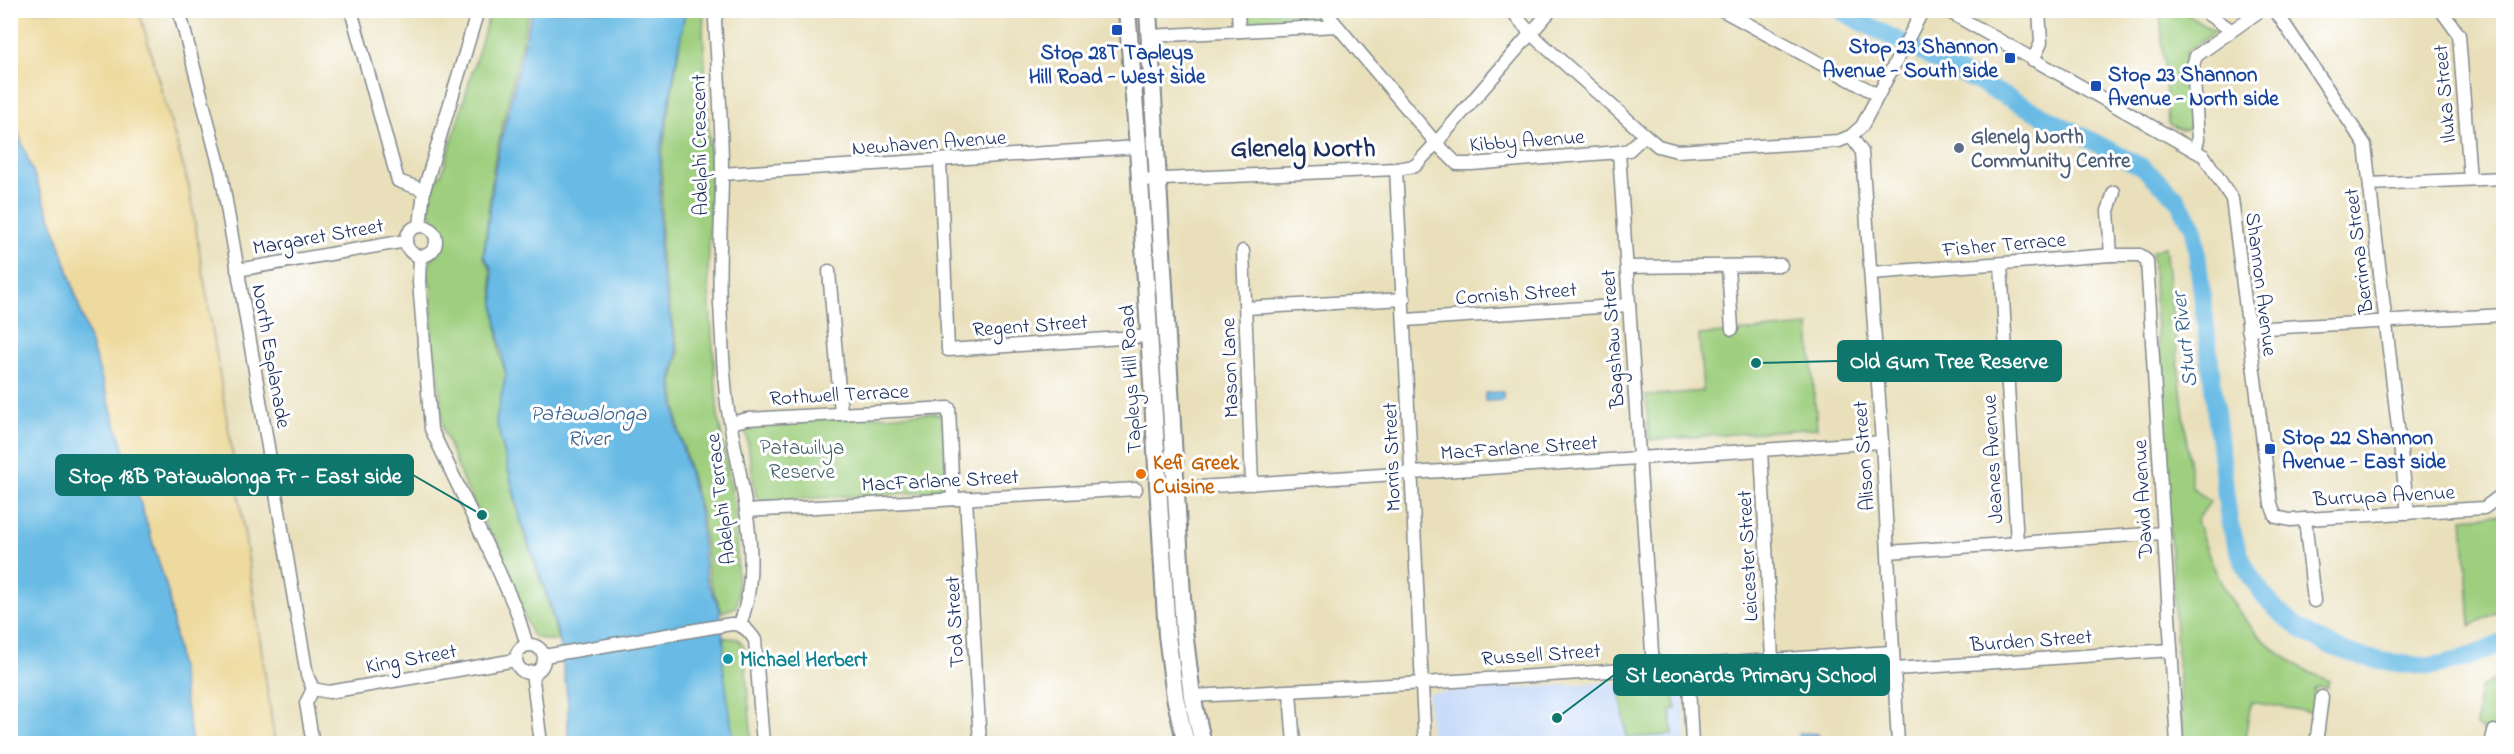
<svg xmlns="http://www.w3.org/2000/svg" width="2514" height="754" viewBox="0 0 2514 754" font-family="'Indie Flower',sans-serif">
  <rect width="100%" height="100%" fill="#fff"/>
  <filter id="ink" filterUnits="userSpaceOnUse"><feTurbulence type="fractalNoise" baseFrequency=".0167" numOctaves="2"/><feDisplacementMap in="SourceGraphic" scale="12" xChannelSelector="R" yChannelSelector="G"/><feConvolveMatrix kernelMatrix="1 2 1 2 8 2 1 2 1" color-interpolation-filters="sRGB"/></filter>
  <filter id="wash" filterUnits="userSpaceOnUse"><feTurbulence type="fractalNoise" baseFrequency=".008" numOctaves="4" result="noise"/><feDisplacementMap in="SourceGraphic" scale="24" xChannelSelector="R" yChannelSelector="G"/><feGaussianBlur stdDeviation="1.35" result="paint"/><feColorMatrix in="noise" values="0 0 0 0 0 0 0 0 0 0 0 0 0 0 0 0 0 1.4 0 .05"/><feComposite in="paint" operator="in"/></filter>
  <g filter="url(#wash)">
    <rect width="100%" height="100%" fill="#e9e0bb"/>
    <path fill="#c9dcf9" d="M1682,678L1686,743H1431L1428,693Z"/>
    <g fill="#9ecf7e" stroke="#5c7f6e" stroke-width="1.5">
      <path d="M488,11H529L494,163L483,256L490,269L500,355L506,374L496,420L522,528L548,601L558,640H544L532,635L502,559L504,554L495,536L490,534L464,483L443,429L438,371L433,367L431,285L426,271L442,240L441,232L429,210L430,195L438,177L442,174L488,19Z"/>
      <path d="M685,11H704L703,32L711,174L708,278L718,416L736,515L738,599L736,607L722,612L709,579L702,515L679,430L673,380L679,354L661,259L662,155Z"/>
      <path d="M1244,11H1316L1325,21L1245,25Z"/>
      <path d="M2160,11H2183L2215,32L2186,52L2190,128L2182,130L2168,124Z"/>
      <path d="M2165,246L2192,487L2210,502L2197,520C2218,594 2255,651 2329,681L2327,688L2318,687L2314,690L2316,713L2251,702L2244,743H2183L2152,252Z"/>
      <path d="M1809,326L1817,428L1649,440L1646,396L1703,391L1699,335Z"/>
      <path d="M936,413L942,418L947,486L940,491L763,501L756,496L745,426L748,423Z"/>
      <path d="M2495,515L2503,516V609L2470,626L2463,518Z"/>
      <path d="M719,637L738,639L744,647L752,743H734Z"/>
      <path d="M2503,676V742L2498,741L2476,726L2480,687Z"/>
      <path d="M1673,680L1676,709L1671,710L1673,735L1627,738L1619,685Z"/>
    </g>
    <path fill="#eeda9e" stroke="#84847e" stroke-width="1.5" d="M11,11H139L189,187L236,475L275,743H192L168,592L56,232L11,115Z"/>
    <g fill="#69bbe5" stroke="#4275a2" stroke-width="1.5">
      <path d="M532,11H685L660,154L659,260L677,354L671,381L677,428L700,515L706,579L719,607L724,645L723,667L734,743H568V702L559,638L549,600L522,524L496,420L506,375L495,313L492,269L484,256L496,163Z"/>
      <path d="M11,115L56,232L168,592L192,743H11Z"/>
      <path d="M1503,392V400L1485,401V393Z"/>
      <path d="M1799,733L1818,734L1819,743H1798Z"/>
    </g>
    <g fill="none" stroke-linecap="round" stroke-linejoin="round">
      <path stroke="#69bbe5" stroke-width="18" d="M1839,10L2142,167L2174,195L2194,228L2229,521C2235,541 2241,562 2253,580C2285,631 2340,657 2398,663C2408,664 2420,667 2430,666C2456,663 2480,653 2504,642"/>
    </g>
  </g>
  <g filter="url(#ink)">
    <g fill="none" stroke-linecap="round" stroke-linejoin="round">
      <g stroke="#82888c" stroke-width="15">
        <g id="minor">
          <path d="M179,10L221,172L307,675L313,689"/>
          <path d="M351,10L398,181L424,190"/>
          <path d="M717,10L715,21C718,71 722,121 722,171C722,216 718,259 720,304C722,337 723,371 727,404C737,471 766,560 740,624"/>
          <path d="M1238,10L1239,31"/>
          <path d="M1324,10L1436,143L1551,10"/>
          <path d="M1511,10L1531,34L1645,135"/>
          <path d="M1722,10L1878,95"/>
          <path d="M1946,10L2204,156L2232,199L2271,504L2276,517L2290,520L2484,508L2504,493"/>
          <path d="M2202,10L2231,30"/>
          <path d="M2275,10L2365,145L2408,513"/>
          <path d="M2441,10L2459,35L2470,179"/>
          <path d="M1150,36L1337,26"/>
          <path d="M2033,60L2041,43L2039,10"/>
          <path d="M1851,136L1862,152L1882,442L1898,744"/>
          <path d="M2195,151L2198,140L2193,65L2196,56L2261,10"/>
          <path d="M1619,152L1653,667"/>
          <path d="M940,161L948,350L1150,336"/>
          <path d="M1396,169L1425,744"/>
          <path d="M722,174L1138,147"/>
          <path d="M1140,180L1396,169L1415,166L1436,143L1457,164H1472L1619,152L1629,150L1645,135L1658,146L1677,151L1839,141L1851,136L1862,126L1923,10"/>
          <path d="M2370,184L2504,178"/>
          <circle cx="421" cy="241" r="15"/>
          <path d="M420,226L424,190L478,10"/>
          <path d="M1243,251L1252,484"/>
          <path d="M2111,255L2108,211L2114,192"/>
          <path d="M420,256L419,282L431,429L496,565L516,610L527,645"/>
          <path d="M2001,264L2017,543"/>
          <path d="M1627,267L1781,265"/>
          <path d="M1728,267L1732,329"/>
          <path d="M237,270L406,241"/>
          <path d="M829,271L841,413"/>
          <path d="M1871,273L2111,255H2140L2147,261L2177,744"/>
          <path d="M1246,308L1404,299"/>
          <path d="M1406,320L1629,305"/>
          <path d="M2248,329L2504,315"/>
          <path d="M731,423L747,419L949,408L953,499"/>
          <path d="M1761,450L1772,659"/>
          <path d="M1168,489L1882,442"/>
          <path d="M966,498L980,744"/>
          <path d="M746,511L1136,489"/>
          <path d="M2305,519L2314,601"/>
          <path d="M1888,552L2163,533"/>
          <circle cx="530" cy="659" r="14"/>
          <path d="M544,656L731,624C742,623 749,631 755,640L763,744"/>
          <path d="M1688,664L1692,744"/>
          <path d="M1895,669L2171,650"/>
          <path d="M532,672L541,744"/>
          <path d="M313,689L329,692L516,660"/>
          <path d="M1290,693L1294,744"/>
          <path d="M1192,696C1425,685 1659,667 1892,652"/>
          <path d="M313,744L306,703L313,689"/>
          <path d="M2316,744L2322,697"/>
          <path d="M2491,744L2494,731"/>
        </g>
      </g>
      <g stroke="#82888c" stroke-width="20">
        <g id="major">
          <path d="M1127,10L1138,147L1167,635L1175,697L1186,744"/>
          <path d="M1148,10L1184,631L1192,696L1203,744"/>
        </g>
      </g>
      <use href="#minor" stroke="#fff" stroke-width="12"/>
      <use href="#major" stroke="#fff" stroke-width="16"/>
    </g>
  </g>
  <g fill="#1a4fb4" stroke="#fff" stroke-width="2">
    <rect x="1111" y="24" width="12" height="12" rx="3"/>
    <rect x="2004" y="52" width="12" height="12" rx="3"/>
    <rect x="2090" y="80" width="12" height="12" rx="3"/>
    <rect x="2264" y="443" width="12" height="12" rx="3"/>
  </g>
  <circle fill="#5c6f8a" stroke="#fff" stroke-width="2" cx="1959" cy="148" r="6"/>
  <circle fill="#e8710a" stroke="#fff" stroke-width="2" cx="1141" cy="474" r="6"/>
  <circle fill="#0f9aa8" stroke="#fff" stroke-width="2" cx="728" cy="659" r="6"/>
  <g text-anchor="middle" stroke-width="6" stroke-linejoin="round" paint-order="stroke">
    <g font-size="21" font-weight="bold" fill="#164399" stroke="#fff" text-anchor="start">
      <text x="1998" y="53" text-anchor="end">Stop 23 Shannon<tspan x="1998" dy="24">Avenue - South side</tspan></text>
      <text x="1117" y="59" text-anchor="middle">Stop 28T Tapleys<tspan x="1117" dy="24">Hill Road - West side</tspan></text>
      <text x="2108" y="81">Stop 23 Shannon<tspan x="2108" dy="24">Avenue - North side</tspan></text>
      <text x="2282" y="444">Stop 22 Shannon<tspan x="2282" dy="24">Avenue - East side</tspan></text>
    </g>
    <g font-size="21" fill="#1b2f5e" stroke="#fff">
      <text transform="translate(2444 94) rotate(-95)" y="7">Iluka Street</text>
      <text transform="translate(1527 140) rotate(-4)" y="7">Kibby Avenue</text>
      <text transform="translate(929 142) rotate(-4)" y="7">Newhaven Avenue</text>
      <text transform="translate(699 145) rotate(-91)" y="7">Adelphi Crescent</text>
      <text transform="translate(318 236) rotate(-10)" y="7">Margaret Street</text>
      <text transform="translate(2004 244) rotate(-5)" y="7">Fisher Terrace</text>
      <text transform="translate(2358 251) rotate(-97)" y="7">Berrima Street</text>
      <text transform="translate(2262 284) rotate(83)" y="7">Shannon Avenue</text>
      <text transform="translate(1516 293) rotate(-4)" y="7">Cornish Street</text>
      <text transform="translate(1030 325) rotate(-4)" y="7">Regent Street</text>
      <text transform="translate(1612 339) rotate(-94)" y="7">Bagshaw Street</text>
      <text transform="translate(272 356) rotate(80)" y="7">North Esplanade</text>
      <text transform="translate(1229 368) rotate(-92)" y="7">Mason Lane</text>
      <text transform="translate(1130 379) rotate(-93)" y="7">Tapleys Hill Road</text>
      <text transform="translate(839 394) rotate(-3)" y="7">Rothwell Terrace</text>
      <text transform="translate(1519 447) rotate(-4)" y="7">MacFarlane Street</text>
      <text transform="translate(1863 456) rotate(-94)" y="7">Alison Street</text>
      <text transform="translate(1391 457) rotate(-92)" y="7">Morris Street</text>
      <text transform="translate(1992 459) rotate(-93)" y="7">Jeanes Avenue</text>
      <text transform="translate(940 480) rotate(-3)" y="7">MacFarlane Street</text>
      <text transform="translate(2384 495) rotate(-3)" y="7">Burrupa Avenue</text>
      <text transform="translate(720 499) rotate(-97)" y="7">Adelphi Terrace</text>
      <text transform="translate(2142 499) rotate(-93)" y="7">David Avenue</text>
      <text transform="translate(1747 556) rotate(-93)" y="7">Leicester Street</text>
      <text transform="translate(954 622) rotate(-93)" y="7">Tod Street</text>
      <text transform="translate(2031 640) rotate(-4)" y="7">Burden Street</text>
      <text transform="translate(1541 654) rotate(-4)" y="7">Russell Street</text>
      <text transform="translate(411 658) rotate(-10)" y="7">King Street</text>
    </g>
    <g font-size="21" font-weight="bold" fill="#4e5e75" stroke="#fff" text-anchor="start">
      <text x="1971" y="143">Glenelg North<tspan x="1971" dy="24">Community Centre</tspan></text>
    </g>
    <g font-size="21" fill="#425f68" stroke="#fff">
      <text x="802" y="454">Patawilya<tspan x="802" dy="24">Reserve</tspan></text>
    </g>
    <g font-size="21" font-weight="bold" fill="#c56008" stroke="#fff" text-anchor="start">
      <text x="1153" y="469">Kefi Greek<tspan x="1153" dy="24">Cuisine</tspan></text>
    </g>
    <g font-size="21" font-weight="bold" fill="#0d838f" stroke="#fff" text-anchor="start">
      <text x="740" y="666">Michael Herbert</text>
    </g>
    <g font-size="22" font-style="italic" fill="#36608d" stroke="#fff">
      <text transform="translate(2183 340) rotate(-97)" y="8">Sturt River</text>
      <text x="588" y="420">Patawalonga<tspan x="588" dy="25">River</tspan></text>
    </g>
    <g font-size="27" font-weight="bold" fill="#1b2f5e" stroke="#fff">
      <text x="1303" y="156">Glenelg North</text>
    </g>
  </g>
  <path fill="none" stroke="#0f766e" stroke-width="2" d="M1756 363L1838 361M482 515L413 475M1557 718L1614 675"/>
  <g fill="#0f766e" stroke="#fff" stroke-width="2">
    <circle cx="1756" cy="363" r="6"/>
    <circle cx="482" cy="515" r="6"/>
    <circle cx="1557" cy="718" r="6"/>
  </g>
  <g fill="#0f766e" stroke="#0f766e" stroke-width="2">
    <rect x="1838" y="341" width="223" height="40" rx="6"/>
    <rect x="56" y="455" width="357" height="40" rx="6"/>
    <rect x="1614" y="655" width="275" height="40" rx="6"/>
  </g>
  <g font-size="22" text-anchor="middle" font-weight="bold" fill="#fff">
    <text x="1949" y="368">Old Gum Tree Reserve</text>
    <text x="235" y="483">Stop 18B Patawalonga Fr - East side</text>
    <text x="1751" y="682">St Leonards Primary School</text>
  </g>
  <rect width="2514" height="754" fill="none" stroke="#fff" stroke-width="36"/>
</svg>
